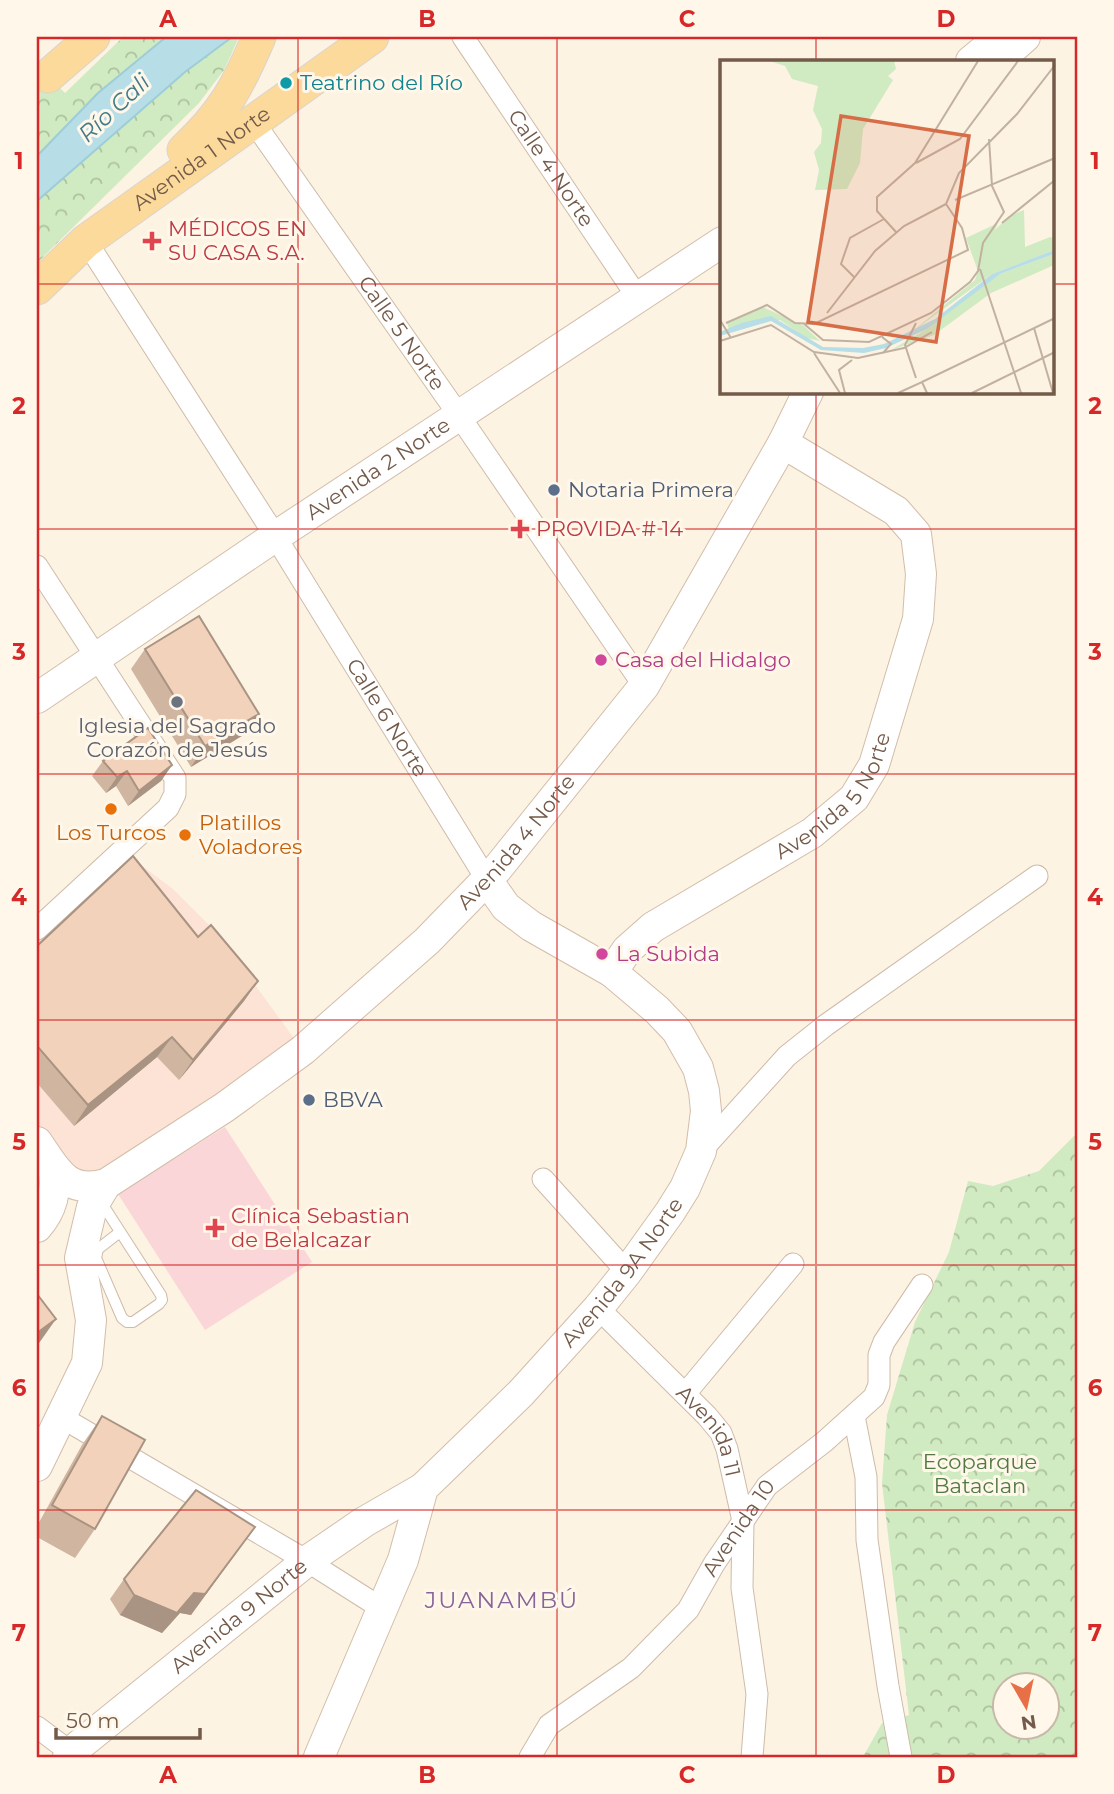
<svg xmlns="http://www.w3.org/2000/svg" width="1114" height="1794" viewBox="0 0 1114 1794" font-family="Montserrat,sans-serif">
  <defs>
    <pattern id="forest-crowns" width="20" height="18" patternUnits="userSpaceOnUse" patternTransform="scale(1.75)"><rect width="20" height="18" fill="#d0eac1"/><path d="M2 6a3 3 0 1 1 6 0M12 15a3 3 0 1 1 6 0" fill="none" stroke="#adc19f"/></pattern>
  </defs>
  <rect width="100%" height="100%" fill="#fcf3e3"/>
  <path fill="#fde3d6" d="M122,851L173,889L217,933L296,1041L96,1187L37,1142V929Z"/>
  <path fill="#fad6d9" d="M225,1127L312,1262L205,1330L118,1194Z"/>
  <g fill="url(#forest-crowns)" fill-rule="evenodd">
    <path d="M123,37H166L98,93L37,156V65L65,93Z"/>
    <path d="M232,37H239L224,70L199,103L37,263V201L185,72Z"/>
    <path d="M1077,1133V1757H863L882,1723L909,1715L882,1483L887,1415L915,1322L949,1252L968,1181L993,1186L1039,1171ZM1006,1686H1048V1728H1006Z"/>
  </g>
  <path fill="#b7dee6" stroke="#9dcdd8" stroke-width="2" d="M166,37H232L185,72L37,201V156L98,93Z"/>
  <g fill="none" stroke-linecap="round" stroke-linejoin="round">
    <g stroke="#cebba9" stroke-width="12">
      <path id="lane" d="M101,1202L161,1295L162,1300L159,1304L133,1322H127L122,1318L96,1258L98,1249L120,1232"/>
    </g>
    <g stroke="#cebba9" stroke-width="23">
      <g id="street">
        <path id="s1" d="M463,37L638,298"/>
        <path id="s2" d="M253,121L449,401L644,686"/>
        <path id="s3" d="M86,241L267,523L487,880"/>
        <path d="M37,566L175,778V794L168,808L37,929"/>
        <path d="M701,1151L787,1056L826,1025L1037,876"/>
        <path d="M543,1179L627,1272"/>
        <path id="s4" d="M598,1308L707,1416L721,1433L727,1449L743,1521L742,1588L757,1694L752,1757"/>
        <path d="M685,1394L793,1264"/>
        <path d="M854,1416L866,1477L867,1540L888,1686L901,1757"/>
        <path d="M61,1417L307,1561L381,1608"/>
        <path d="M37,1727L77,1757"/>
        <path id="s5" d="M530,1757L549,1725L631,1668L688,1610L714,1564L767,1486L824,1442L874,1397L879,1385V1355L884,1342L922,1285"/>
      </g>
    </g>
    <g stroke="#d3bda9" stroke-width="32">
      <g id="secondary">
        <path d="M971,61L1000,37"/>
        <path d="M998,61L1025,37"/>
        <path id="s6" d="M37,698L264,544L722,242"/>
        <path id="s7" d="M612,972L627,950L653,927L812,833L854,798L874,765L918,619L921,574L916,534L896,511L783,443"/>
        <path id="s8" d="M37,1142C56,1169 66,1195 106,1184L225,1107L303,1050L427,941L497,869L644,686L783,443L808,392"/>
        <path d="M37,1227C53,1209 57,1190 53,1167"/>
        <path d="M37,1466L87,1363L91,1320L80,1258L92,1207L106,1184"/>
        <path id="s9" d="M68,1757L71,1752L307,1561L364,1522L423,1488"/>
        <path id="s10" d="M319,1757L403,1560L423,1488L521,1393L598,1308L627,1272L670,1212L685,1188L701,1151L706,1111L704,1091L698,1068L677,1031L657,1010L612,972L531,926L506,907L487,880"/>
      </g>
    </g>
    <g stroke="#dbd4d0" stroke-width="35">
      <g id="primary">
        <path d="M48,76L93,37"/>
        <path d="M184,150C224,113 238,86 259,37"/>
        <path id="s11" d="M37,288L86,241L372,37"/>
      </g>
    </g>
    <use href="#lane" stroke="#fff" stroke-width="10"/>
    <use href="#street" stroke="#fff" stroke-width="21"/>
    <use href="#secondary" stroke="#fff" stroke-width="30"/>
    <use href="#primary" stroke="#fbda9b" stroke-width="33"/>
  </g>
  <g fill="#d0b5a0">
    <path d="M145,649L259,714L245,734L191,767L131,669Z"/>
    <path d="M103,761L172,765L161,781L128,806L116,786L106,793L92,776Z"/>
    <path d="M198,937L258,981L244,1001L179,1080L157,1057L74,1126L37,1083V946Z"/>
    <path d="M102,1416L95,1529L75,1558L37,1537V1526L82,1445Z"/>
    <path d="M255,1527L191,1615L180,1613L162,1633L120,1615L110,1599L124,1579Z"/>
  </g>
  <g fill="#a99382">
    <path d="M259,714L245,734L191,767L205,746Z"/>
    <path d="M172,765L161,781L128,806L139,791Z"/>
    <path d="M127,771L116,786L106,793L117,777Z"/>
    <path d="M258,981L244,1001L179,1080L193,1060Z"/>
    <path d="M172,1037L157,1057L74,1126L88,1105Z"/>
    <path d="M56,1319L37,1346V1333Z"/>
    <path d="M255,1527L191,1615L180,1613L162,1633L120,1615L134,1595L194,1593Z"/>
  </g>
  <g fill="#f2d2ba" stroke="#a99382" stroke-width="2">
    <path d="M199,616L259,714L205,746L145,649Z"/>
    <path d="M148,728L172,765L139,791L127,771L117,777L103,761Z"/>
    <path d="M133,856L198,937L211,925L258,981L193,1060L172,1037L88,1105L37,1046V946Z"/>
    <path d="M37,1294L56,1319L37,1333Z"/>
    <path d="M102,1416L145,1440L95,1529L52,1505Z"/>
    <path d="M196,1490L255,1527L205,1594L194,1593L177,1613L134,1595L124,1579Z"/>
  </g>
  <path fill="none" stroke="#d62828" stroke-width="2" stroke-opacity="0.55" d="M298,37V1757M557,37V1757M816,37V61M37,284H722M1053,284H1077M816,392V1757M37,529H1077M37,774H1077M37,1020H1077M37,1265H1077M37,1510H1077"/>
  <circle fill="#0f9aa8" stroke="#fff7e9" stroke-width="2.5" cx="286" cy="83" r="7"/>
  <g fill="#e0444e" stroke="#fff7e9" stroke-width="2.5">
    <path d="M148.5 230.5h7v7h7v7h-7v7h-7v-7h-7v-7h7z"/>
    <path d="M516.5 518.5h7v7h7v7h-7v7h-7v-7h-7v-7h7z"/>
    <path d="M211.5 1217.5h7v7h7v7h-7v7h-7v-7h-7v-7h7z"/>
  </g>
  <g fill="#5c6f8a" stroke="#fff7e9" stroke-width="2.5">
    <circle cx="554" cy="490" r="7"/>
    <circle cx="309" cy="1100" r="7"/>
  </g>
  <g fill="#d1479c" stroke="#fff7e9" stroke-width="2.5">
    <circle cx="601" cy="660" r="7"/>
    <circle cx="602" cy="954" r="7"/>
  </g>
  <circle fill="#6b7280" stroke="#fff7e9" stroke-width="2.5" cx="177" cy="702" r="7"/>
  <g fill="#e8710a" stroke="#fff7e9" stroke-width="2.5">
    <circle cx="111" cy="809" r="7"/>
    <circle cx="185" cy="835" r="7"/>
  </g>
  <g text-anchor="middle" stroke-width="6" stroke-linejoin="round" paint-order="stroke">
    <g font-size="21" fill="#0d838f" stroke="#fff7e9" text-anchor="start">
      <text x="300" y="90">Teatrino del Río</text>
    </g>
    <g font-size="21" fill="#745a49" stroke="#fff7e9">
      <text dy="7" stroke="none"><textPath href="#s11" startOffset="210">Avenida 1 Norte</textPath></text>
      <text dy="7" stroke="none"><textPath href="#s1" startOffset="158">Calle 4 Norte</textPath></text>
      <text dy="7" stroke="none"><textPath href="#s2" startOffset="259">Calle 5 Norte</textPath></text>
      <text dy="7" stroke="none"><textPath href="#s6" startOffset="411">Avenida 2 Norte</textPath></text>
      <text dy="7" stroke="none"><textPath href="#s3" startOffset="564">Calle 6 Norte</textPath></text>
      <text dy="7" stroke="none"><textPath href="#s7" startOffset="289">Avenida 5 Norte</textPath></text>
      <text dy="7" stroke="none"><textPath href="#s8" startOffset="626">Avenida 4 Norte</textPath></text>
      <text dy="7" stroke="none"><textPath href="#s10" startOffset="583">Avenida 9A Norte</textPath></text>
      <text dy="7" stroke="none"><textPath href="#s4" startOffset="168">Avenida 11</textPath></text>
      <text dy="7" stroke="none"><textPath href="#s5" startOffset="315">Avenida 10</textPath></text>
      <text dy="7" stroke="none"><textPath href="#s9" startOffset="222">Avenida 9 Norte</textPath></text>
    </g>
    <g font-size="21" fill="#be3a42" stroke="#fff7e9" text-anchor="start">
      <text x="168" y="236">MÉDICOS EN<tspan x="168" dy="24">SU CASA S.A.</tspan></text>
      <text x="536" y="536">PROVIDA # 14</text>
      <text x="231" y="1223">Clínica Sebastian<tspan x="231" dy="24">de Belalcazar</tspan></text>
    </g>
    <g font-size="21" fill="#4e5e75" stroke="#fff7e9" text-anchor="start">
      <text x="568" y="497">Notaria Primera</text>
      <text x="323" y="1107">BBVA</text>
    </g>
    <g font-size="21" fill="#b23c85" stroke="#fff7e9" text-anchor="start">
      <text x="615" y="667">Casa del Hidalgo</text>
      <text x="616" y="961">La Subida</text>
    </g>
    <g font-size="21" fill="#5b616d" stroke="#fff7e9">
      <text x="177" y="733">Iglesia del Sagrado<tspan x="177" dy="24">Corazón de Jesús</tspan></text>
    </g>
    <g font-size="21" fill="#c56008" stroke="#fff7e9" text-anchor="start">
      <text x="199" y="830">Platillos<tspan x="199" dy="24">Voladores</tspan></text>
      <text x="111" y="840" text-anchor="middle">Los Turcos</text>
    </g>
    <g font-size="21" fill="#507a41" stroke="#fff7e9">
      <text x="980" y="1469">Ecoparque<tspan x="980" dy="24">Bataclan</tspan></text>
    </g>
    <g font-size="23" font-style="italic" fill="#427a88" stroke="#fff7e9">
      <text transform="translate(114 108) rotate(-43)" y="8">Río Cali</text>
    </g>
    <g font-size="23" letter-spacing="2" fill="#886498" stroke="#fff7e9">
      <text x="502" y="1608">JUANAMBÚ</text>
    </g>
  </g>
  <g transform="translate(720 60)">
    <rect width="334" height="334" fill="#fcf3e3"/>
    <path d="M278,163L258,211L246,178ZM334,194V197L268,229L265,223L280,214Z" fill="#d0eac1"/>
    <path d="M50,1H174L176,9L168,16L173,20L143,69L140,103L127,129L95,130L99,110L94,92L101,83L102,69L93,50L98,26L72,19L65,6ZM304,150L305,187L330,177L334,178V190L272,214L189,274L255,220L271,174L289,156ZM334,197V205L271,233L214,275L171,290L207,269L265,223L268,228ZM43,247L84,266L100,281L86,278L60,260L21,263L9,269L7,263Z" fill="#d0eac1"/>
    <path d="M334,190V194L280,214L207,269L166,288L144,293L101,290L51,261L0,276V272L21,263L51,256L103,287L143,288L164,284L215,259L272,214Z" fill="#b7dee6"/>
    <path fill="none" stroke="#c2b1a0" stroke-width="2" d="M196,103L240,79L298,1M235,140L335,98M226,144L239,113L297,54L335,5M282,163L335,120M176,172L157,151V137L195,103L258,1M260,209L301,333M134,217L121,204L130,178L164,159M107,253L155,191L184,166L226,144M0,260L11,278M6,263L47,245L75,263L94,264L248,190L242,168L226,144M83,263L103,280L149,282L211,253L250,222L258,211L263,183L284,152L272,126L269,79M196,263L185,285L196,318M314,268L333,333M162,277L171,284L163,293M0,281L51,265L94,292L138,298L184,288L212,272M94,293L120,333M202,322L335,258M125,333L119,310L132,300M178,333L202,322L207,333M252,333L335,292"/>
    <path fill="#d66d47" fill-opacity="0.15" stroke="#d66d47" stroke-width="3.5" d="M121,56L249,76L216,282L88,262Z"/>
    <rect width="334" height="334" fill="none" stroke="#745a49" stroke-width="3.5"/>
  </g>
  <rect width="1114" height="1794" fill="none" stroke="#fff7e9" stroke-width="77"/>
  <g transform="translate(1026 1706) rotate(171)"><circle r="33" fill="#fff7e9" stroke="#c7b8a9" stroke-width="2"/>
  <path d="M0-5L12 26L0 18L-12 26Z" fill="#e77047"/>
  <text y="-10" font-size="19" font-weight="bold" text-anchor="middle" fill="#745a49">N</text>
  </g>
  <path d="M56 1728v10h144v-10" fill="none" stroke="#745a49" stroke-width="3.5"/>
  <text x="66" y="1728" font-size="21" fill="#745a49" stroke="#fff7e9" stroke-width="5" paint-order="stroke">50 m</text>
  <rect x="38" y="38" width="1038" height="1718" fill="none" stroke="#d62828" stroke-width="2.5"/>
  <g font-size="23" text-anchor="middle" font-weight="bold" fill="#d62828">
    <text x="168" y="27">A</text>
    <text x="427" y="27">B</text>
    <text x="687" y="27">C</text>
    <text x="946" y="27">D</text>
    <text x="19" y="169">1</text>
    <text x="1095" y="169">1</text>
    <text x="19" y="414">2</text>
    <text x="1095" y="414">2</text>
    <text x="19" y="660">3</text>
    <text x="1095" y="660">3</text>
    <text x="19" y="905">4</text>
    <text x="1095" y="905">4</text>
    <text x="19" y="1150">5</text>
    <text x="1095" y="1150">5</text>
    <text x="19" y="1396">6</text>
    <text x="1095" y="1396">6</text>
    <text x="19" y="1641">7</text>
    <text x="1095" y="1641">7</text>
    <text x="168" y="1783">A</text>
    <text x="427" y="1783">B</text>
    <text x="687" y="1783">C</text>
    <text x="946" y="1783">D</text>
  </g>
</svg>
